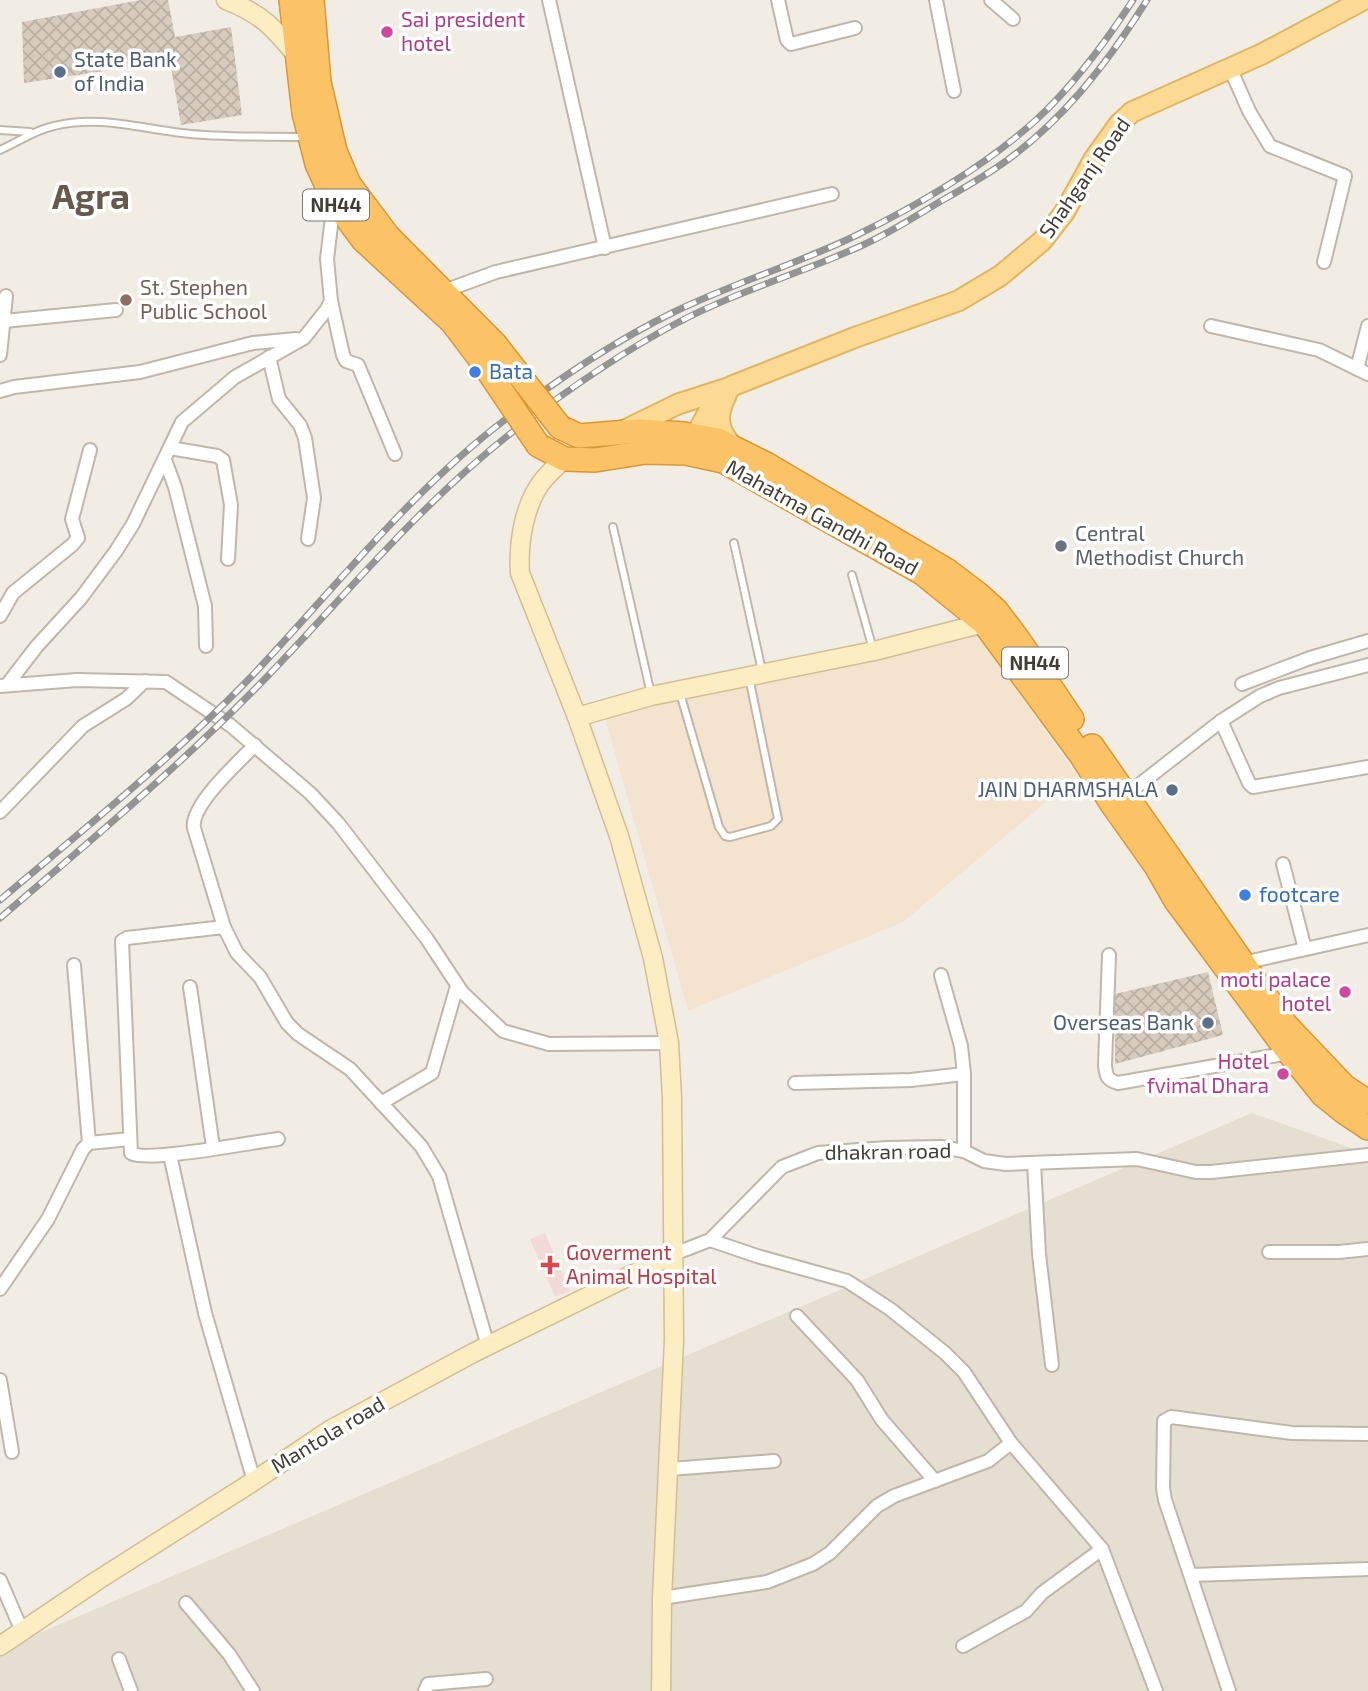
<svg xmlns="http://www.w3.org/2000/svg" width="1368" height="1691" viewBox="0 0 1368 1691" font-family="'Exo 2',sans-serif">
  <defs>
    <pattern id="building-cross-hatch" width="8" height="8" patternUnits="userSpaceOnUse" patternTransform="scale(1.75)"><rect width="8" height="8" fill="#d6cbbd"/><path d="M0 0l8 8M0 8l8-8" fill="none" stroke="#b9afa3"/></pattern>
  </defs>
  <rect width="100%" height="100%" fill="#f2ede4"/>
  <path fill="#e5dfd2" d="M1252,1113L1368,1154V1691H0V1650Z"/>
  <path fill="#f4e3cf" d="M976,633L1077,776L903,922L688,1011L601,704Z"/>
  <path fill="#f2dad7" d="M545,1233L570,1291L555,1297L530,1239Z"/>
  <g fill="url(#building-cross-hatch)">
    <path d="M141,0H168L175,37L231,27L242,115L181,125L170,61L24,83L22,22Z"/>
    <path d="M1208,972L1223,1035L1115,1064V994Z"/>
  </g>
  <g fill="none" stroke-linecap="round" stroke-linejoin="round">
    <g stroke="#c0b7aa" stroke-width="10">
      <g id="lane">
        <path d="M0,130L30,132"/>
        <path d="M0,150C19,142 34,130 54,126C98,115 138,128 182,133C223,138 265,136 306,137"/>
        <path d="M613,527L651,694"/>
        <path d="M734,543L762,671"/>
        <path d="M852,575L873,649"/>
        <path d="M680,693L719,827L725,836L730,837L771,826L778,819L749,677"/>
      </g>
    </g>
    <g stroke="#c0b7aa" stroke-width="16">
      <g id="street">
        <path d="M549,0L605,248"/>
        <path d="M778,0L787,40L791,44L855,28"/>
        <path d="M936,0L954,91"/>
        <path d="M991,0L1013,19"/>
        <path d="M1230,68L1249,111L1270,146L1345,176L1324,262"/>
        <path d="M444,291L496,272L832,194"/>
        <path d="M331,301L343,355L346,361L358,365L395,454"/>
        <path d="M4,321L116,310"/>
        <path d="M1211,326L1319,350L1368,374"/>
        <path d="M0,355L6,296"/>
        <path d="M269,357L279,399L300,425L305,438L314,498L308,539"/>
        <path d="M1357,369L1368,326"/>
        <path d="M0,391L14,387L140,372L253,343L296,339"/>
        <path d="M170,448L217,456L223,460L231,505L228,559"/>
        <path d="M165,460L175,487L205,606L206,646"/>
        <path d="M0,616L13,593L72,545L78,538L72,519L90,450"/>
        <path d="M1242,684L1310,658L1368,641"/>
        <path d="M7,685L37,646L81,598L116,551L133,524L182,422L235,377L304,338L327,309L331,301L327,259L334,201"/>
        <path d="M0,686L77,680L166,682L230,725L310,793L338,823L427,939L462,992L503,1031L549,1044L669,1043"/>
        <path d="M1221,721L1249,783L1253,787L1368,767"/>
        <path d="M255,745C239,762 190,805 194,828L224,927L237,953L260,977L287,1023L298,1034L350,1069L421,1146L439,1176L488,1346"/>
        <path d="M1126,795L1221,721L1260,696L1279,688L1368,665"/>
        <path d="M0,812L83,726L126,699L145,681"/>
        <path d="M1283,864L1305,949"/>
        <path d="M224,927L127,938L122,941L131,1153C146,1163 253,1142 278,1139"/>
        <path d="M1109,955L1105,1065C1106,1076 1107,1080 1118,1083L1289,1053"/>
        <path d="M1243,963L1368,935"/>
        <path d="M74,965L89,1143"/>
        <path d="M941,975L961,1046L964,1074V1151"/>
        <path d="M190,987L213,1147"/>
        <path d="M795,1083L911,1080L964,1074"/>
        <path d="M381,1103L432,1073L457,986"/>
        <path d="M170,1155L205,1313L254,1481"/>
        <path d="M1034,1163L1039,1254L1052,1365"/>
        <path d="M710,1240L757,1256L847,1281L890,1309L945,1353L964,1372L1011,1443L1102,1549L1156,1691"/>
        <path d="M1269,1252H1339L1368,1249"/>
        <path d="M674,1254L710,1240L782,1167L818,1153L887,1148L941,1147L964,1151L984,1161L1006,1164L1137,1159L1196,1172H1211L1368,1155"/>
        <path d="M0,1289L48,1219L83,1149L89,1143L130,1139"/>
        <path d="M797,1316L857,1380L882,1420L935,1481"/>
        <path d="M0,1380L12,1452"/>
        <path d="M670,1469L774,1461"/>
        <path d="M1191,1575L1368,1569"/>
        <path d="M0,1580L22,1631"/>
        <path d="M662,1598L767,1582L813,1564L830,1553L877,1506L894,1496L988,1461L1011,1443"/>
        <path d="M186,1603L229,1654L253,1691"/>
        <path d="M963,1646L1026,1611L1042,1593L1102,1549"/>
        <path d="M119,1659L131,1691"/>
        <path d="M425,1691L428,1684L486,1679"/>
        <path d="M1229,1691L1165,1500L1163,1488L1164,1421L1171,1417L1292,1433L1368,1434"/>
      </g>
    </g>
    <g stroke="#d1bf94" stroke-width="21">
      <g id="secondary">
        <path d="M226,0C262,14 274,28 298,57"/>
        <path d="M564,459C557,466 550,472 544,479C524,503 518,543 520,573L577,717L619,836L653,958L669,1043L672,1098L674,1340L662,1598L661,1691"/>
        <path d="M577,717L651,696L874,651L984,623"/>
        <path d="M0,1646L98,1580L254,1481L330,1430L473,1353L674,1254"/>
      </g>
    </g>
    <g stroke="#e0b663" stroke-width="23">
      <g id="primary">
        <path d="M726,396C715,417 718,430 733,447"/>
        <path d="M623,431L678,404L728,388"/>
        <path d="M688,449L710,409L732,386L856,337L958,301L1000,276L1042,241L1064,213L1094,159L1119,124L1132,112L1262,54L1363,0"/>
      </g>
    </g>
    <g stroke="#d99736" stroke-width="26">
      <g id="highway">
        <path d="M291,0L304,113L317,164L334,201L363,240L452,322L480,359"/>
        <path d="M312,0L319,82L335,151L349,184L388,236L495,344"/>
        <path d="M560,427L579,436L639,431L684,434L718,440L766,464L948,571L977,593L996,610L1018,639L1072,719"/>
        <path d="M538,445L564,459L595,460L646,452L686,453L723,461L922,573L984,623L1081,755L1112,804L1156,866L1176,901L1289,1053L1323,1095L1344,1112L1368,1128"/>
        <path d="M1092,746L1286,1025L1344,1086L1368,1102"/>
      </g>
    </g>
    <use href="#lane" stroke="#fff" stroke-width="6"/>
    <use href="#street" stroke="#fff" stroke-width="12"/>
    <use href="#secondary" stroke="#fdedc2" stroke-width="18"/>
    <use href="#primary" stroke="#fcda93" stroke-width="19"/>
    <use href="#highway" stroke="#fbc366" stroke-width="23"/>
    <g stroke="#949494" stroke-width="7">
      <g id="rail">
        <path d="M0,900C84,829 171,759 248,680C332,592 408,493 506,419C558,379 615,341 674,312C734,283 797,264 857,235C920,204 984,167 1036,120C1074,85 1105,43 1133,0"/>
        <path d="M0,918C87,844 175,770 256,688C341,601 418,505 515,430C566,391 620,353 677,323C737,291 802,273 863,245C890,233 916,216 941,201C959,191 976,181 993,170C1058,127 1106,66 1147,0"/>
      </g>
    </g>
    <use href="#rail" stroke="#fff" stroke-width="4.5" stroke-dasharray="13" stroke-linecap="butt"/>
    <g stroke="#d99736" stroke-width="26" stroke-linecap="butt">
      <g id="highway-bridge">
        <path d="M495,344L560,427"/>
        <path d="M480,359L538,445"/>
      </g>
    </g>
    <use href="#highway-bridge" stroke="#fbc366" stroke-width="23"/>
  </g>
  <g fill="#d1479c" stroke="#fff" stroke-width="2.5">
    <circle cx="387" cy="32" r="7"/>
    <circle cx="1345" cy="992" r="7"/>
    <circle cx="1283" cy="1074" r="7"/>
  </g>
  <g fill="#5c6f8a" stroke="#fff" stroke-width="2.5">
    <circle cx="60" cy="72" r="7"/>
    <circle cx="1172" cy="790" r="7"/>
    <circle cx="1208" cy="1023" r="7"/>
  </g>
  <circle fill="#8d6e63" stroke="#fff" stroke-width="2.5" cx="126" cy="300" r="7"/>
  <g fill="#3f7fe0" stroke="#fff" stroke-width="2.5">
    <circle cx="475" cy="372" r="7"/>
    <circle cx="1245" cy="895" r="7"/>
  </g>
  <circle fill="#6b7280" stroke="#fff" stroke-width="2.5" cx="1061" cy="546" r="7"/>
  <path fill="#e0444e" stroke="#fff" stroke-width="2.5" d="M546.5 1254.5h7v7h7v7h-7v7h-7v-7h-7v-7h7z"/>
  <g text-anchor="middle" stroke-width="7" stroke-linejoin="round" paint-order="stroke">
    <g fill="#fff" stroke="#7b7771" stroke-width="2">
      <rect x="303" y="189.5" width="66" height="31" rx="5"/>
      <rect x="1002" y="647.5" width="66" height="31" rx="5"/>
    </g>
    <g font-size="19" font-weight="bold" fill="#433d34">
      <text x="336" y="212">NH44</text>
      <text x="1035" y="670">NH44</text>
    </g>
    <g font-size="21" fill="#b23c85" stroke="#fff" text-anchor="end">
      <text x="401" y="27" text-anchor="start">Sai president<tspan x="401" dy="24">hotel</tspan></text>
      <text x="1331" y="987">moti palace<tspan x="1331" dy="24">hotel</tspan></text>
      <text x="1269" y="1069">Hotel<tspan x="1269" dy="24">fvimal Dhara</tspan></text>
    </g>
    <g font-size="21" fill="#4e5e75" stroke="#fff" text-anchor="end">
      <text x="74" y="67" text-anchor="start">State Bank<tspan x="74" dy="24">of India</tspan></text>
      <text x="1158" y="797">JAIN DHARMSHALA</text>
      <text x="1194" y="1030">Overseas Bank</text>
    </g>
    <g font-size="21" fill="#433d34" stroke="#fff">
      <text transform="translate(1085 178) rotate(-55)" y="7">Shahganj Road</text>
      <text transform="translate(822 518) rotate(29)" y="7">Mahatma Gandhi Road</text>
      <text transform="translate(888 1152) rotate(-1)" y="7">dhakran road</text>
      <text transform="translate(328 1435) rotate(-31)" y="7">Mantola road</text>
    </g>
    <g font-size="21" fill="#785e54" stroke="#fff" text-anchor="start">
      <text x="140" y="295">St. Stephen<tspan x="140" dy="24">Public School</tspan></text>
    </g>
    <g font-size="21" fill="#366cbe" stroke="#fff" text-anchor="start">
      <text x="489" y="379">Bata</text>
      <text x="1259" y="902">footcare</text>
    </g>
    <g font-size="21" fill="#5b616d" stroke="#fff" text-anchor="start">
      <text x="1075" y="541">Central<tspan x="1075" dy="24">Methodist Church</tspan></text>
    </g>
    <g font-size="21" fill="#be3a42" stroke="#fff" text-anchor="start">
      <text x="566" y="1260">Goverment<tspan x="566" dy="24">Animal Hospital</tspan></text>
    </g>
    <g font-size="35" font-weight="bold" fill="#665a4c" stroke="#fff">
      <text x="91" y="209">Agra</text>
    </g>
  </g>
</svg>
